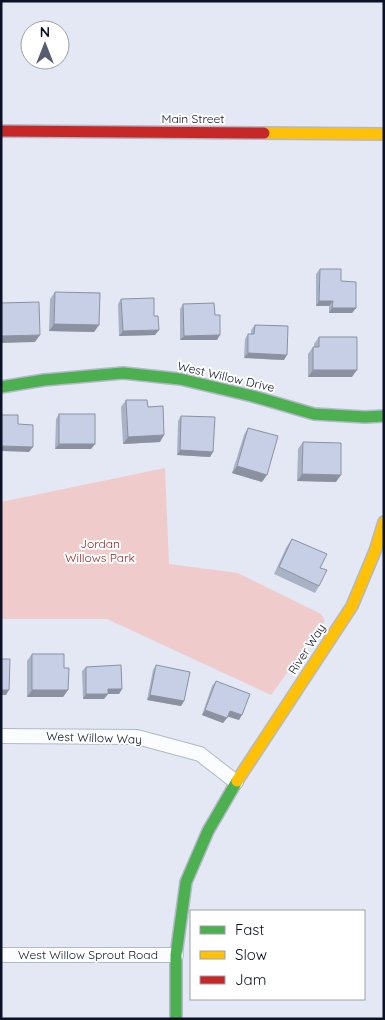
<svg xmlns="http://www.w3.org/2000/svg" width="385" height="1020" viewBox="0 0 385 1020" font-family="Quicksand,sans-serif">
  <rect width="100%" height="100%" fill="#e3e8f4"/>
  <path fill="#f0cbcc" d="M165,468L169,564L238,573L321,614L325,621L271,695L107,619H1V502Z"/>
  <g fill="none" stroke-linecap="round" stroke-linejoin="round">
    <g stroke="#b2b8c7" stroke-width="16">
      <g id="street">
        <path d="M1,736L137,737L200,754L236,782"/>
        <path d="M1,955H176"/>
      </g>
    </g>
    <g stroke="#b2b8c7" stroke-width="14">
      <g id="fast">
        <path d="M1,387L44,380L123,373L180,379L252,396L314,414L365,417L384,416"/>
        <path d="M176,1019V955L186,882L208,831L237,781"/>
      </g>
    </g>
    <g stroke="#b2b8c7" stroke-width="14">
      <g id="slow">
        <path d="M264,133L384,134"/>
        <path d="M237,781L352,606L375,551L384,522"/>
      </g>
    </g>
    <g stroke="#b2b8c7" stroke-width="14">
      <path id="jam" d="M1,131L264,133"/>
    </g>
    <use href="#street" stroke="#fbfcfd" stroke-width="14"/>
    <use href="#fast" stroke="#4caf50" stroke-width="11"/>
    <use href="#slow" stroke="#ffc107" stroke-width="11"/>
    <use href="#jam" stroke="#c62828" stroke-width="11"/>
  </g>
  <g fill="#aab2c5">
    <path d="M320,269L341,281L356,308L352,313H329V306H316V274Z"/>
    <path d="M55,292L99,325L94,332L49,331L50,299Z"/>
    <path d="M121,299L155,335L119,336L118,304Z"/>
    <path d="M183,304L215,315L217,340H180V309Z"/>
    <path d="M255,325L284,360L244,358L245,339L248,334H251V330Z"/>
    <path d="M319,337L352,377H308V354L313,347H314V344Z"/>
    <path d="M126,400L148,407L160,442L123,444L121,407Z"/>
    <path d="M59,414L95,444L91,449H55L56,419Z"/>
    <path d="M181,416L213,452L210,457L177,455L178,421Z"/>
    <path d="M248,428L262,482L232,473L244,435Z"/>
    <path d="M303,442L336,482L297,481L298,449Z"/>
    <path d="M292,539L320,568L319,586L315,593L274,574L287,546Z"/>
    <path d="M32,654L64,668L68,690L63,697H27V661Z"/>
    <path d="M156,665L184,701L181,706L147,700L153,670Z"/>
    <path d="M86,667L122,689L119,694H108L104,699H83L82,671Z"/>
    <path d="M216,681L239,720L228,716L223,723L202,715L212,686Z"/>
  </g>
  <g fill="#8b91a0">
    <path d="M319,301H333L329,306H316Z"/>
    <path d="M332,308H356L352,313H329Z"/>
    <path d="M54,324L99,325L94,332L49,331Z"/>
    <path d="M159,330L155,335L119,336L123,331Z"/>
    <path d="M40,335L35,342L1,343V336Z"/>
    <path d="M220,335L217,340H180L184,336Z"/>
    <path d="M248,353L287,355L284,360L244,358Z"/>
    <path d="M313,370H357L352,377H308Z"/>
    <path d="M164,435L160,442L123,444L128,437Z"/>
    <path d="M59,444H95L91,449H55Z"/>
    <path d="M1,446L33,447L29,452L1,451Z"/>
    <path d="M180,450L213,452L210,457L177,455Z"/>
    <path d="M237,466L267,475L262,482L232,473Z"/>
    <path d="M302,474L341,475L336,482L297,481Z"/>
    <path d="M108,689H122L119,694H108L104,699H83L86,694Z"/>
    <path d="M1,690H9L6,695H1Z"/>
    <path d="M32,690H68L63,697H27Z"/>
    <path d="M150,695L184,701L181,706L147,700Z"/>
    <path d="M205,710L227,718L223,723L202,715Z"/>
    <path d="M230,711L242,715L239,720L226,716Z"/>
  </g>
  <g fill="#c6cfe5" stroke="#8b91a0">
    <path d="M320,269H341V281L356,282V308H332L333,301H319Z"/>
    <path d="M55,292L100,293L99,325L54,324Z"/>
    <path d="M154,298V316H158L159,330L123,331L121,299Z"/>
    <path d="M39,302L40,335L1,336V303Z"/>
    <path d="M214,303L215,315H220V335L184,336L183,304Z"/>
    <path d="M255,325L288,326L287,355L248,353V334H254Z"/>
    <path d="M319,337H357V370H313V347H319Z"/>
    <path d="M126,400H147L148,407L163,406L164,435L128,437Z"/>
    <rect x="59" y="414" width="36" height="30"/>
    <path d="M1,415H18V424L33,425V447L1,446Z"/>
    <path d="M181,416L215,417L213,452L180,450Z"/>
    <path d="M248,428L278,436L267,475L237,466Z"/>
    <path d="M303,442L341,443V475L302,474Z"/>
    <path d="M292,539L327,554L320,568L327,570L319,586L279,567Z"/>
    <path d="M32,654H64V668H69L68,690H32Z"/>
    <path d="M1,659H10L9,690H1Z"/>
    <path d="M121,665L122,689H108V694H86V667Z"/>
    <path d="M156,665L190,672L184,701L150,695Z"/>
    <path d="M216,681L250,694L242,715L230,711L227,718L205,710Z"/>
  </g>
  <g text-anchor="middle" stroke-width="4" stroke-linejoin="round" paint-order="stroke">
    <g font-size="12" fill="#0b1226" stroke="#fff">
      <text x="193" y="123">Main Street</text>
      <text transform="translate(226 377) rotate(13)" y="4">West Willow Drive</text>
      <text transform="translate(307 649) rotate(-57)" y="4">River Way</text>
      <text transform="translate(94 738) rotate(2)" y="4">West Willow Way</text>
      <text x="88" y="959">West Willow Sprout Road</text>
    </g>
    <g font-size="12" fill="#9b2221" stroke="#fff">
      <text x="100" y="548">Jordan<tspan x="100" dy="14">Willows Park</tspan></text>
    </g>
  </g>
  <rect width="385" height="1020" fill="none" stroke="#0b1226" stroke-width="5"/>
  <rect x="190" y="910" width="175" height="90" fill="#ffffff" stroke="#9da0a8"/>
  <rect x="200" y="926" width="25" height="8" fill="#4caf50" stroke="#9da0a8"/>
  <text x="235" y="935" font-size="15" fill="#0b1226">Fast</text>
  <rect x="200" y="951" width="25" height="8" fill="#ffc107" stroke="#9da0a8"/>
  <text x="235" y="960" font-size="15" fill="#0b1226">Slow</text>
  <rect x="200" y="976" width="25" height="8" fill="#c62828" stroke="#9da0a8"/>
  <text x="235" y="985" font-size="15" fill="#0b1226">Jam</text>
  <g transform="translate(45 45)"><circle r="24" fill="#ffffff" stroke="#9da0a8"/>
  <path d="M0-4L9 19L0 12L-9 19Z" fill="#575d6e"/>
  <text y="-8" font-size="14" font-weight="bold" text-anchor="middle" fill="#0b1226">N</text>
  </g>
</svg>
